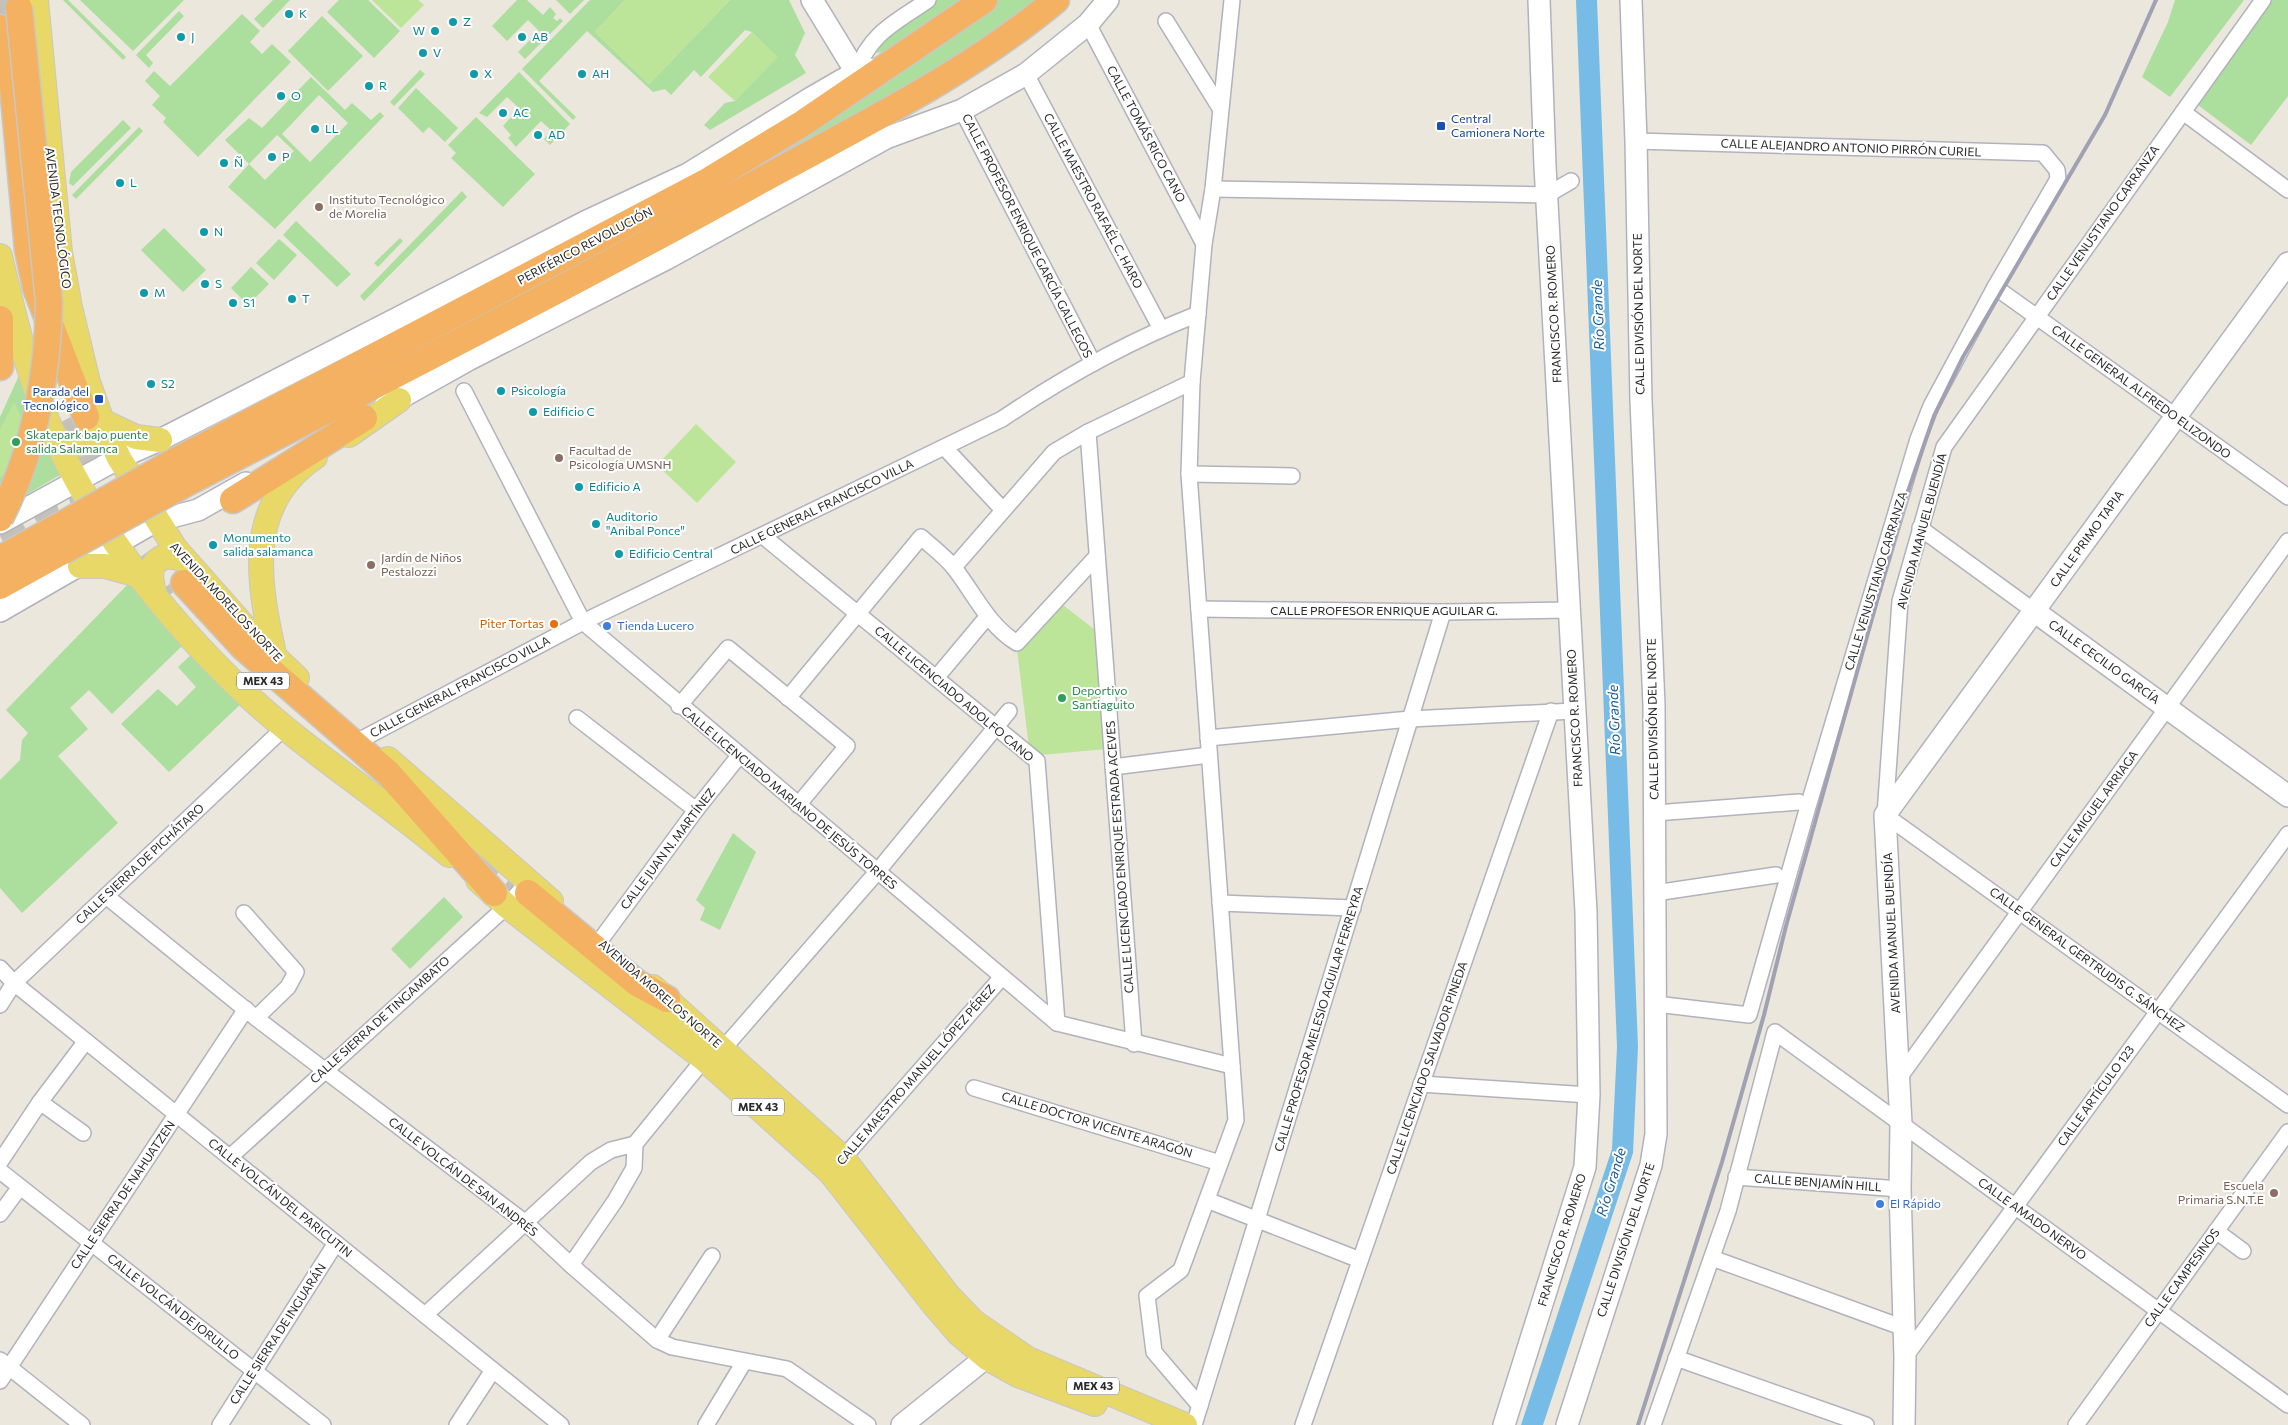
<svg xmlns="http://www.w3.org/2000/svg" width="2288" height="1425" viewBox="0 0 2288 1425" font-family="Commissioner,sans-serif">
  <rect width="100%" height="100%" fill="#ebe7dd"/>
  <g fill="#acde9d" fill-rule="evenodd">
    <path d="M63,0H68L126,57L123,60Z"/>
    <path d="M80,0H184L133,51Z"/>
    <path d="M273,0H290L263,28L254,19Z"/>
    <path d="M339,0H368L400,31L374,58L327,12Z"/>
    <path d="M517,0H527L543,15L550,7L556,14L553,18L557,21L560,18L563,21L525,59L518,52L539,31L528,20L507,41L492,26Z"/>
    <path d="M556,0H584L570,14Z"/>
    <path d="M590,0H625L595,32L649,84L730,0H789L805,33L795,55L806,73L710,130L704,125L725,103L735,101L777,57L752,32L745,30L701,77L694,70L671,95L665,89L653,92L587,31L539,81L576,117L573,120L522,69Z"/>
    <path d="M936,0H972L892,51L876,53L884,41Z"/>
    <path d="M999,0H1043L982,48L374,377L370,371L988,10Z"/>
    <path d="M2175,0H2244L2170,97L2142,77L2168,22Z"/>
    <path d="M2264,0H2288V96L2251,145L2190,99Z"/>
    <path d="M179,11L184,16L146,55L153,63L149,68L136,55Z"/>
    <path d="M242,14L260,31L250,42L262,54L272,44L291,62L198,157L163,122L166,118L152,105L160,96L145,81L154,71L170,86Z"/>
    <path d="M322,16L363,56L328,91L288,51Z"/>
    <path d="M420,70L425,74L394,106L390,102Z"/>
    <path d="M519,72L570,124L550,145L544,139L552,131L541,121L516,147L508,138L511,135L503,126L519,108L507,97L487,117L479,113Z"/>
    <path d="M311,77L345,110L352,103L371,120L380,112L384,116L275,229L228,187L249,164L225,140L249,118L262,128ZM319,95L348,123L310,162L282,134ZM277,135L294,151L265,180L249,164Z"/>
    <path d="M416,88L458,128L445,142L429,127L423,133L398,108Z"/>
    <path d="M476,117L535,174L503,207L451,158L456,153L448,145Z"/>
    <path d="M123,120L131,128L73,186L69,183L71,172Z"/>
    <path d="M139,127L143,131L76,199L72,195Z"/>
    <path d="M462,191L467,197L364,301L360,296Z"/>
    <path d="M296,221L351,274L337,287L283,235Z"/>
    <path d="M164,228L206,270L183,292L141,250Z"/>
    <path d="M400,238L403,241L378,267L374,263Z"/>
    <path d="M279,239L297,255L274,280L256,263Z"/>
    <path d="M251,267L269,284L248,305L231,288Z"/>
    <path d="M22,369L65,472L0,510V417Z"/>
    <path d="M130,582L184,644L112,714L89,690L70,708L88,729L58,756L118,823L22,913L0,888V780L20,760L22,740L28,733L6,710Z"/>
    <path d="M193,653L244,701L169,772L121,724L158,689L177,706L196,687L178,667Z"/>
    <path d="M733,833L756,852L720,930L700,920L705,908L696,900Z"/>
    <path d="M444,897L463,917L410,969L391,949Z"/>
  </g>
  <g fill="#bce59a">
    <path d="M372,0H418L424,5L401,28Z"/>
    <path d="M625,0H730L649,84L595,32Z"/>
    <path d="M752,32L778,57L735,101L708,77Z"/>
    <path d="M14,402L39,454L0,478V429Z"/>
    <path d="M696,424L736,462L697,503L657,465Z"/>
    <path d="M1059,602L1094,629L1106,749L1041,755L1029,747L1017,650Z"/>
  </g>
  <path fill="#77bce6" d="M1576,0H1597L1638,1047L1633,1153L1543,1425H1521L1612,1149L1617,1047Z"/>
  <g fill="none" stroke-linecap="round" stroke-linejoin="round">
    <g stroke="#c4c1b9" stroke-width="26" stroke-dasharray="26 13" stroke-linecap="butt">
      <path d="M2,0L3,51"/>
      <path d="M67,419L113,508L172,593"/>
      <path d="M0,536L56,506L83,499L110,507"/>
      <path d="M448,831L520,887"/>
    </g>
    <g stroke="#b1b2bd" stroke-width="18">
      <g id="street">
        <path d="M2263,0L1944,447L1900,601L1885,815L2288,1105"/>
        <path d="M1166,21L1220,108"/>
        <path d="M1088,24L1204,244"/>
        <path d="M856,72C871,32 895,23 928,0"/>
        <path d="M1026,74L1161,329"/>
        <path d="M962,110L1093,363"/>
        <path d="M2183,112L2288,190"/>
        <path d="M1636,141L2043,153L2057,170L2058,179L1995,287L1931,406L1918,439L1807,810L1749,1015L1656,1004"/>
        <path d="M1213,189L1547,195L1571,181"/>
        <path d="M1995,287L2288,497"/>
        <path d="M464,391L583,622L1057,1023L1232,1066"/>
        <path d="M1088,432L1134,1044"/>
        <path d="M945,448L1003,510"/>
        <path d="M1189,474L1292,476"/>
        <path d="M1920,528L2034,611"/>
        <path d="M763,536L1037,761L1057,1023"/>
        <path d="M954,567L1054,452L1088,432L1192,382"/>
        <path d="M1199,609L1443,612L1570,610"/>
        <path d="M936,678L987,617"/>
        <path d="M788,698L921,537C932,547 946,557 955,569C975,595 988,625 1017,643L1097,556"/>
        <path d="M679,706L728,648L847,746L798,805"/>
        <path d="M577,718L696,810"/>
        <path d="M364,738L583,622L1002,419C1064,377 1129,341 1198,314"/>
        <path d="M1208,738L1410,719L1574,711"/>
        <path d="M1113,767L1209,755"/>
        <path d="M1655,813L1799,802"/>
        <path d="M1655,893L1776,875"/>
        <path d="M106,896L256,1018L527,1224L571,1265L657,1340L672,1347L787,1369L868,1425"/>
        <path d="M1220,903L1353,908"/>
        <path d="M244,913L296,972L288,987L256,1018"/>
        <path d="M599,942L696,810L739,756"/>
        <path d="M0,968L14,983L561,1425"/>
        <path d="M0,1005L14,983L285,727"/>
        <path d="M1899,1078L2288,541"/>
        <path d="M1421,1084L1589,1095"/>
        <path d="M974,1088L1220,1163"/>
        <path d="M40,1102L83,1133"/>
        <path d="M230,1157L507,906L528,881"/>
        <path d="M0,1162L40,1102L86,1041"/>
        <path d="M838,1164L1002,977"/>
        <path d="M0,1171L323,1425"/>
        <path d="M1736,1177L1900,1189"/>
        <path d="M1207,1200L1360,1260"/>
        <path d="M0,1214L20,1187"/>
        <path d="M2216,1231L2243,1251"/>
        <path d="M1712,1258L1904,1328"/>
        <path d="M571,1265L615,1201L634,1168L635,1144L704,1059L723,1049L877,872L1009,711"/>
        <path d="M425,1315L591,1162L611,1150L635,1144"/>
        <path d="M657,1340L712,1256"/>
        <path d="M1905,1357L2288,834"/>
        <path d="M1676,1358L1866,1425"/>
        <path d="M0,1360L82,1425"/>
        <path d="M0,1381L246,1009"/>
        <path d="M1200,1406L1154,1352L1147,1296L1181,1270L1236,1120L1189,474L1192,382L1204,244L1213,189L1232,0"/>
        <path d="M220,1425L336,1243"/>
        <path d="M457,1425L493,1370"/>
        <path d="M706,1425L744,1362"/>
        <path d="M1194,1425L1443,612"/>
        <path d="M1303,1425L1551,711"/>
        <path d="M1653,1425L1728,1211L1775,1032L2288,1405"/>
        <path d="M2076,1425L2288,1132"/>
      </g>
    </g>
    <g stroke="#b1b2bd" stroke-width="24">
      <g id="secondary">
        <path d="M812,0L856,72"/>
        <path d="M384,407L468,360L666,259L886,138L962,110L1026,74L1088,24L1108,0"/>
        <path d="M0,523L119,458L160,440L585,222L688,174L811,98L856,72L869,69"/>
        <path d="M0,611L156,521L198,510L246,483"/>
        <path d="M2034,611L2288,796"/>
        <path d="M902,1425L999,1347"/>
        <path d="M1504,1425L1585,1167L1589,1095L1586,912L1545,166L1539,0"/>
        <path d="M1567,1425L1651,1165L1656,1134L1654,705L1641,401L1636,141L1631,0"/>
        <path d="M1904,1425L1905,1357L1900,1189L1901,1124L1885,815L2288,263"/>
      </g>
    </g>
    <g stroke="#c8c8c8" stroke-width="26">
      <g id="primary">
        <path d="M36,0L60,252L70,307L88,382L102,421L119,458L175,548L252,635L297,678"/>
        <path d="M0,256C13,312 26,367 47,420C91,523 165,618 246,694C308,752 384,800 449,855"/>
        <path d="M349,435L399,400"/>
        <path d="M57,439C79,452 91,442 102,421L136,437L160,440"/>
        <path d="M80,566H105L141,576"/>
        <path d="M154,592C150,577 148,563 165,556L184,559"/>
        <path d="M275,658C259,586 242,506 315,457"/>
        <path d="M388,759L551,901"/>
        <path d="M478,880L507,906L704,1059L830,1172L934,1305L959,1334L987,1358L1018,1375L1095,1404"/>
        <path d="M653,987L843,1158L948,1295L974,1322L1028,1359L1185,1425"/>
      </g>
    </g>
    <g stroke="#c8c8c8" stroke-width="29">
      <g id="highway">
        <path d="M0,28L11,65L28,250L36,288L86,417"/>
        <path d="M0,319V367"/>
        <path d="M170,464L706,182L803,123L984,0"/>
        <path d="M181,486C374,385 569,287 760,181C862,125 967,74 1056,0"/>
        <path d="M233,500L364,418"/>
        <path d="M0,559L58,527"/>
        <path d="M184,583L243,647L388,773L494,893"/>
        <path d="M0,586L63,551"/>
        <path d="M528,893L637,983L667,999"/>
      </g>
    </g>
    <use href="#street" stroke="#fff" stroke-width="15"/>
    <use href="#secondary" stroke="#fff" stroke-width="21"/>
    <use href="#primary" stroke="#e7d867" stroke-width="24"/>
    <use href="#highway" stroke="#f3b161" stroke-width="26"/>
    <path stroke="#a0a1b3" stroke-width="4" d="M1638,1425L1722,1162L1764,1015L1786,926L1906,497L1934,416L1963,357L2105,115L2156,0"/>
    <g stroke="#c8c8c8" stroke-width="29" stroke-linecap="butt">
      <g id="highway-bridge">
        <path d="M0,518C34,453 48,374 49,302L19,8"/>
        <path d="M58,527L170,464"/>
        <path d="M63,551L181,486"/>
      </g>
    </g>
    <use href="#highway-bridge" stroke="#f3b161" stroke-width="26"/>
  </g>
  <g fill="#0f9aa8" stroke="#fff" stroke-width="2">
    <circle cx="289" cy="14" r="5"/>
    <circle cx="453" cy="22" r="5"/>
    <circle cx="435" cy="31" r="5"/>
    <circle cx="181" cy="37" r="5"/>
    <circle cx="522" cy="37" r="5"/>
    <circle cx="423" cy="53" r="5"/>
    <circle cx="474" cy="74" r="5"/>
    <circle cx="582" cy="74" r="5"/>
    <circle cx="369" cy="86" r="5"/>
    <circle cx="281" cy="96" r="5"/>
    <circle cx="503" cy="113" r="5"/>
    <circle cx="315" cy="129" r="5"/>
    <circle cx="538" cy="135" r="5"/>
    <circle cx="272" cy="157" r="5"/>
    <circle cx="224" cy="163" r="5"/>
    <circle cx="120" cy="183" r="5"/>
    <circle cx="204" cy="232" r="5"/>
    <circle cx="205" cy="284" r="5"/>
    <circle cx="144" cy="293" r="5"/>
    <circle cx="292" cy="299" r="5"/>
    <circle cx="233" cy="303" r="5"/>
    <circle cx="151" cy="384" r="5"/>
    <circle cx="501" cy="391" r="5"/>
    <circle cx="533" cy="412" r="5"/>
    <circle cx="579" cy="487" r="5"/>
    <circle cx="596" cy="524" r="5"/>
    <circle cx="213" cy="545" r="5"/>
    <circle cx="619" cy="554" r="5"/>
  </g>
  <g fill="#1a4fb4" stroke="#fff" stroke-width="2">
    <rect x="1436" y="121" width="10" height="10" rx="2.5"/>
    <rect x="94" y="394" width="10" height="10" rx="2.5"/>
  </g>
  <g fill="#8d6e63" stroke="#fff" stroke-width="2">
    <circle cx="319" cy="207" r="5"/>
    <circle cx="559" cy="458" r="5"/>
    <circle cx="371" cy="565" r="5"/>
    <circle cx="2274" cy="1193" r="5"/>
  </g>
  <g fill="#2e9e5b" stroke="#fff" stroke-width="2">
    <circle cx="16" cy="442" r="5"/>
    <circle cx="1062" cy="698" r="5"/>
  </g>
  <circle fill="#e8710a" stroke="#fff" stroke-width="2" cx="554" cy="624" r="5"/>
  <g fill="#3f7fe0" stroke="#fff" stroke-width="2">
    <circle cx="607" cy="626" r="5"/>
    <circle cx="1880" cy="1204" r="5"/>
  </g>
  <g text-anchor="middle" stroke-width="4" stroke-linejoin="round" paint-order="stroke">
    <g fill="#fff" stroke="#6a6a6a" stroke-width="1">
      <rect x="237" y="672.5" width="52" height="17" rx="4"/>
      <rect x="732" y="1098.5" width="52" height="17" rx="4"/>
      <rect x="1067" y="1377.5" width="52" height="17" rx="4"/>
    </g>
    <g font-size="11" font-weight="bold" fill="#2a2a2a">
      <text x="263" y="685">MEX 43</text>
      <text x="758" y="1111">MEX 43</text>
      <text x="1093" y="1390">MEX 43</text>
    </g>
    <g font-size="12" fill="#0d838f" stroke="#fff" text-anchor="start">
      <text x="299" y="18">K</text>
      <text x="463" y="26">Z</text>
      <text x="425" y="35" text-anchor="end">W</text>
      <text x="191" y="41">J</text>
      <text x="532" y="41">AB</text>
      <text x="433" y="57">V</text>
      <text x="484" y="78">X</text>
      <text x="592" y="78">AH</text>
      <text x="379" y="90">R</text>
      <text x="291" y="100">O</text>
      <text x="513" y="117">AC</text>
      <text x="325" y="133">LL</text>
      <text x="548" y="139">AD</text>
      <text x="282" y="161">P</text>
      <text x="234" y="167">Ñ</text>
      <text x="130" y="187">L</text>
      <text x="214" y="236">N</text>
      <text x="215" y="288">S</text>
      <text x="154" y="297">M</text>
      <text x="302" y="303">T</text>
      <text x="243" y="307">S1</text>
      <text x="161" y="388">S2</text>
      <text x="511" y="395">Psicología</text>
      <text x="543" y="416">Edificio C</text>
      <text x="589" y="491">Edificio A</text>
      <text x="606" y="521">Auditorio<tspan x="606" dy="14">"Anibal Ponce"</tspan></text>
      <text x="223" y="542">Monumento<tspan x="223" dy="14">salida salamanca</tspan></text>
      <text x="629" y="558">Edificio Central</text>
    </g>
    <g font-size="12" fill="#164399" stroke="#fff" text-anchor="start">
      <text x="1451" y="123">Central<tspan x="1451" dy="14">Camionera Norte</tspan></text>
      <text x="89" y="396" text-anchor="end">Parada del<tspan x="89" dy="14">Tecnológico</tspan></text>
    </g>
    <g font-size="12" fill="#2a2a2a" stroke="#fff">
      <text transform="translate(1146 134) rotate(62)" y="4">CALLE TOMÁS RICO CANO</text>
      <text transform="translate(1851 148) rotate(2)" y="4">CALLE ALEJANDRO ANTONIO PIRRÓN CURIEL</text>
      <text transform="translate(1093 201) rotate(62)" y="4">CALLE MAESTRO RAFAÉL C. HARO</text>
      <text transform="translate(58 218) rotate(83)" y="4">AVENIDA TECNOLÓGICO</text>
      <text transform="translate(2103 223) rotate(-55)" y="4">CALLE VENUSTIANO CARRANZA</text>
      <text transform="translate(1027 236) rotate(63)" y="4">CALLE PROFESOR ENRIQUE GARCÍA GALLEGOS</text>
      <text transform="translate(585 246) rotate(-28)" y="4">PERIFÉRICO REVOLUCIÓN</text>
      <text transform="translate(1554 314) rotate(-93)" y="4">FRANCISCO R. ROMERO</text>
      <text transform="translate(1639 314) rotate(-91)" y="4">CALLE DIVISIÓN DEL NORTE</text>
      <text transform="translate(2141 392) rotate(36)" y="4">CALLE GENERAL ALFREDO ELIZONDO</text>
      <text transform="translate(822 507) rotate(-26)" y="4">CALLE GENERAL FRANCISCO VILLA</text>
      <text transform="translate(1922 531) rotate(-75)" y="4">AVENIDA MANUEL BUENDÍA</text>
      <text transform="translate(2087 539) rotate(-54)" y="4">CALLE PRIMO TAPIA</text>
      <text transform="translate(1876 581) rotate(-73)" y="4">CALLE VENUSTIANO CARRANZA</text>
      <text transform="translate(226 602) rotate(47)" y="4">AVENIDA MORELOS NORTE</text>
      <text x="1384" y="615">CALLE PROFESOR ENRIQUE AGUILAR G.</text>
      <text transform="translate(2104 662) rotate(36)" y="4">CALLE CECILIO GARCÍA</text>
      <text transform="translate(460 687) rotate(-28)" y="4">CALLE GENERAL FRANCISCO VILLA</text>
      <text transform="translate(954 694) rotate(40)" y="4">CALLE LICENCIADO ADOLFO CANO</text>
      <text transform="translate(1575 718) rotate(-93)" y="4">FRANCISCO R. ROMERO</text>
      <text transform="translate(1653 719) rotate(-91)" y="4">CALLE DIVISIÓN DEL NORTE</text>
      <text transform="translate(789 798) rotate(40)" y="4">CALLE LICENCIADO MARIANO DE JESÚS TORRES</text>
      <text transform="translate(2094 809) rotate(-54)" y="4">CALLE MIGUEL ARRIAGA</text>
      <text transform="translate(668 849) rotate(-53)" y="4">CALLE JUAN N. MARTÍNEZ</text>
      <text transform="translate(1120 857) rotate(-94)" y="4">CALLE LICENCIADO ENRIQUE ESTRADA ACEVES</text>
      <text transform="translate(140 864) rotate(-43)" y="4">CALLE SIERRA DE PICHÁTARO</text>
      <text transform="translate(1892 933) rotate(-93)" y="4">AVENIDA MANUEL BUENDÍA</text>
      <text transform="translate(2087 960) rotate(36)" y="4">CALLE GENERAL GERTRUDIS G. SÁNCHEZ</text>
      <text transform="translate(660 994) rotate(41)" y="4">AVENIDA MORELOS NORTE</text>
      <text transform="translate(1319 1019) rotate(-73)" y="4">CALLE PROFESOR MELESIO AGUILAR FERREYRA</text>
      <text transform="translate(380 1020) rotate(-42)" y="4">CALLE SIERRA DE TINGAMBATO</text>
      <text transform="translate(1427 1068) rotate(-71)" y="4">CALLE LICENCIADO SALVADOR PINEDA</text>
      <text transform="translate(916 1075) rotate(-49)" y="4">CALLE MAESTRO MANUEL LÓPEZ PÉREZ</text>
      <text transform="translate(2096 1096) rotate(-54)" y="4">CALLE ARTÍCULO 123</text>
      <text transform="translate(1097 1125) rotate(17)" y="4">CALLE DOCTOR VICENTE ARAGÓN</text>
      <text transform="translate(463 1177) rotate(38)" y="4">CALLE VOLCÁN DE SAN ANDRÉS</text>
      <text transform="translate(1818 1183) rotate(4)" y="4">CALLE BENJAMÍN HILL</text>
      <text transform="translate(123 1195) rotate(-56)" y="4">CALLE SIERRA DE NAHUATZEN</text>
      <text transform="translate(280 1198) rotate(39)" y="4">CALLE VOLCÁN DEL PARICUTIN</text>
      <text transform="translate(2032 1219) rotate(36)" y="4">CALLE AMADO NERVO</text>
      <text transform="translate(1562 1240) rotate(-73)" y="4">FRANCISCO R. ROMERO</text>
      <text transform="translate(1626 1240) rotate(-72)" y="4">CALLE DIVISIÓN DEL NORTE</text>
      <text transform="translate(2182 1278) rotate(-54)" y="4">CALLE CAMPESINOS</text>
      <text transform="translate(173 1307) rotate(38)" y="4">CALLE VOLCÁN DE JORULLO</text>
      <text transform="translate(278 1334) rotate(-57)" y="4">CALLE SIERRA DE INGUARÁN</text>
    </g>
    <g font-size="12" fill="#785e54" stroke="#fff" text-anchor="start">
      <text x="329" y="204">Instituto Tecnológico<tspan x="329" dy="14">de Morelia</tspan></text>
      <text x="569" y="455">Facultad de<tspan x="569" dy="14">Psicología UMSNH</tspan></text>
      <text x="381" y="562">Jardín de Niños<tspan x="381" dy="14">Pestalozzi</tspan></text>
      <text x="2264" y="1190" text-anchor="end">Escuela<tspan x="2264" dy="14">Primaria S.N.T.E</tspan></text>
    </g>
    <g font-size="12" fill="#27864d" stroke="#fff" text-anchor="start">
      <text x="26" y="439">Skatepark bajo puente<tspan x="26" dy="14">salida Salamanca</tspan></text>
      <text x="1072" y="695">Deportivo<tspan x="1072" dy="14">Santiaguito</tspan></text>
    </g>
    <g font-size="12" fill="#c56008" stroke="#fff" text-anchor="end">
      <text x="544" y="628">Piter Tortas</text>
    </g>
    <g font-size="12" fill="#366cbe" stroke="#fff" text-anchor="start">
      <text x="617" y="630">Tienda Lucero</text>
      <text x="1890" y="1208">El Rápido</text>
    </g>
    <g font-size="14" font-style="italic" fill="#175992" stroke="#fff">
      <text transform="translate(1598 315) rotate(-92)" y="5">Río Grande</text>
      <text transform="translate(1614 720) rotate(-92)" y="5">Río Grande</text>
      <text transform="translate(1611 1182) rotate(-73)" y="5">Río Grande</text>
    </g>
  </g>
</svg>
